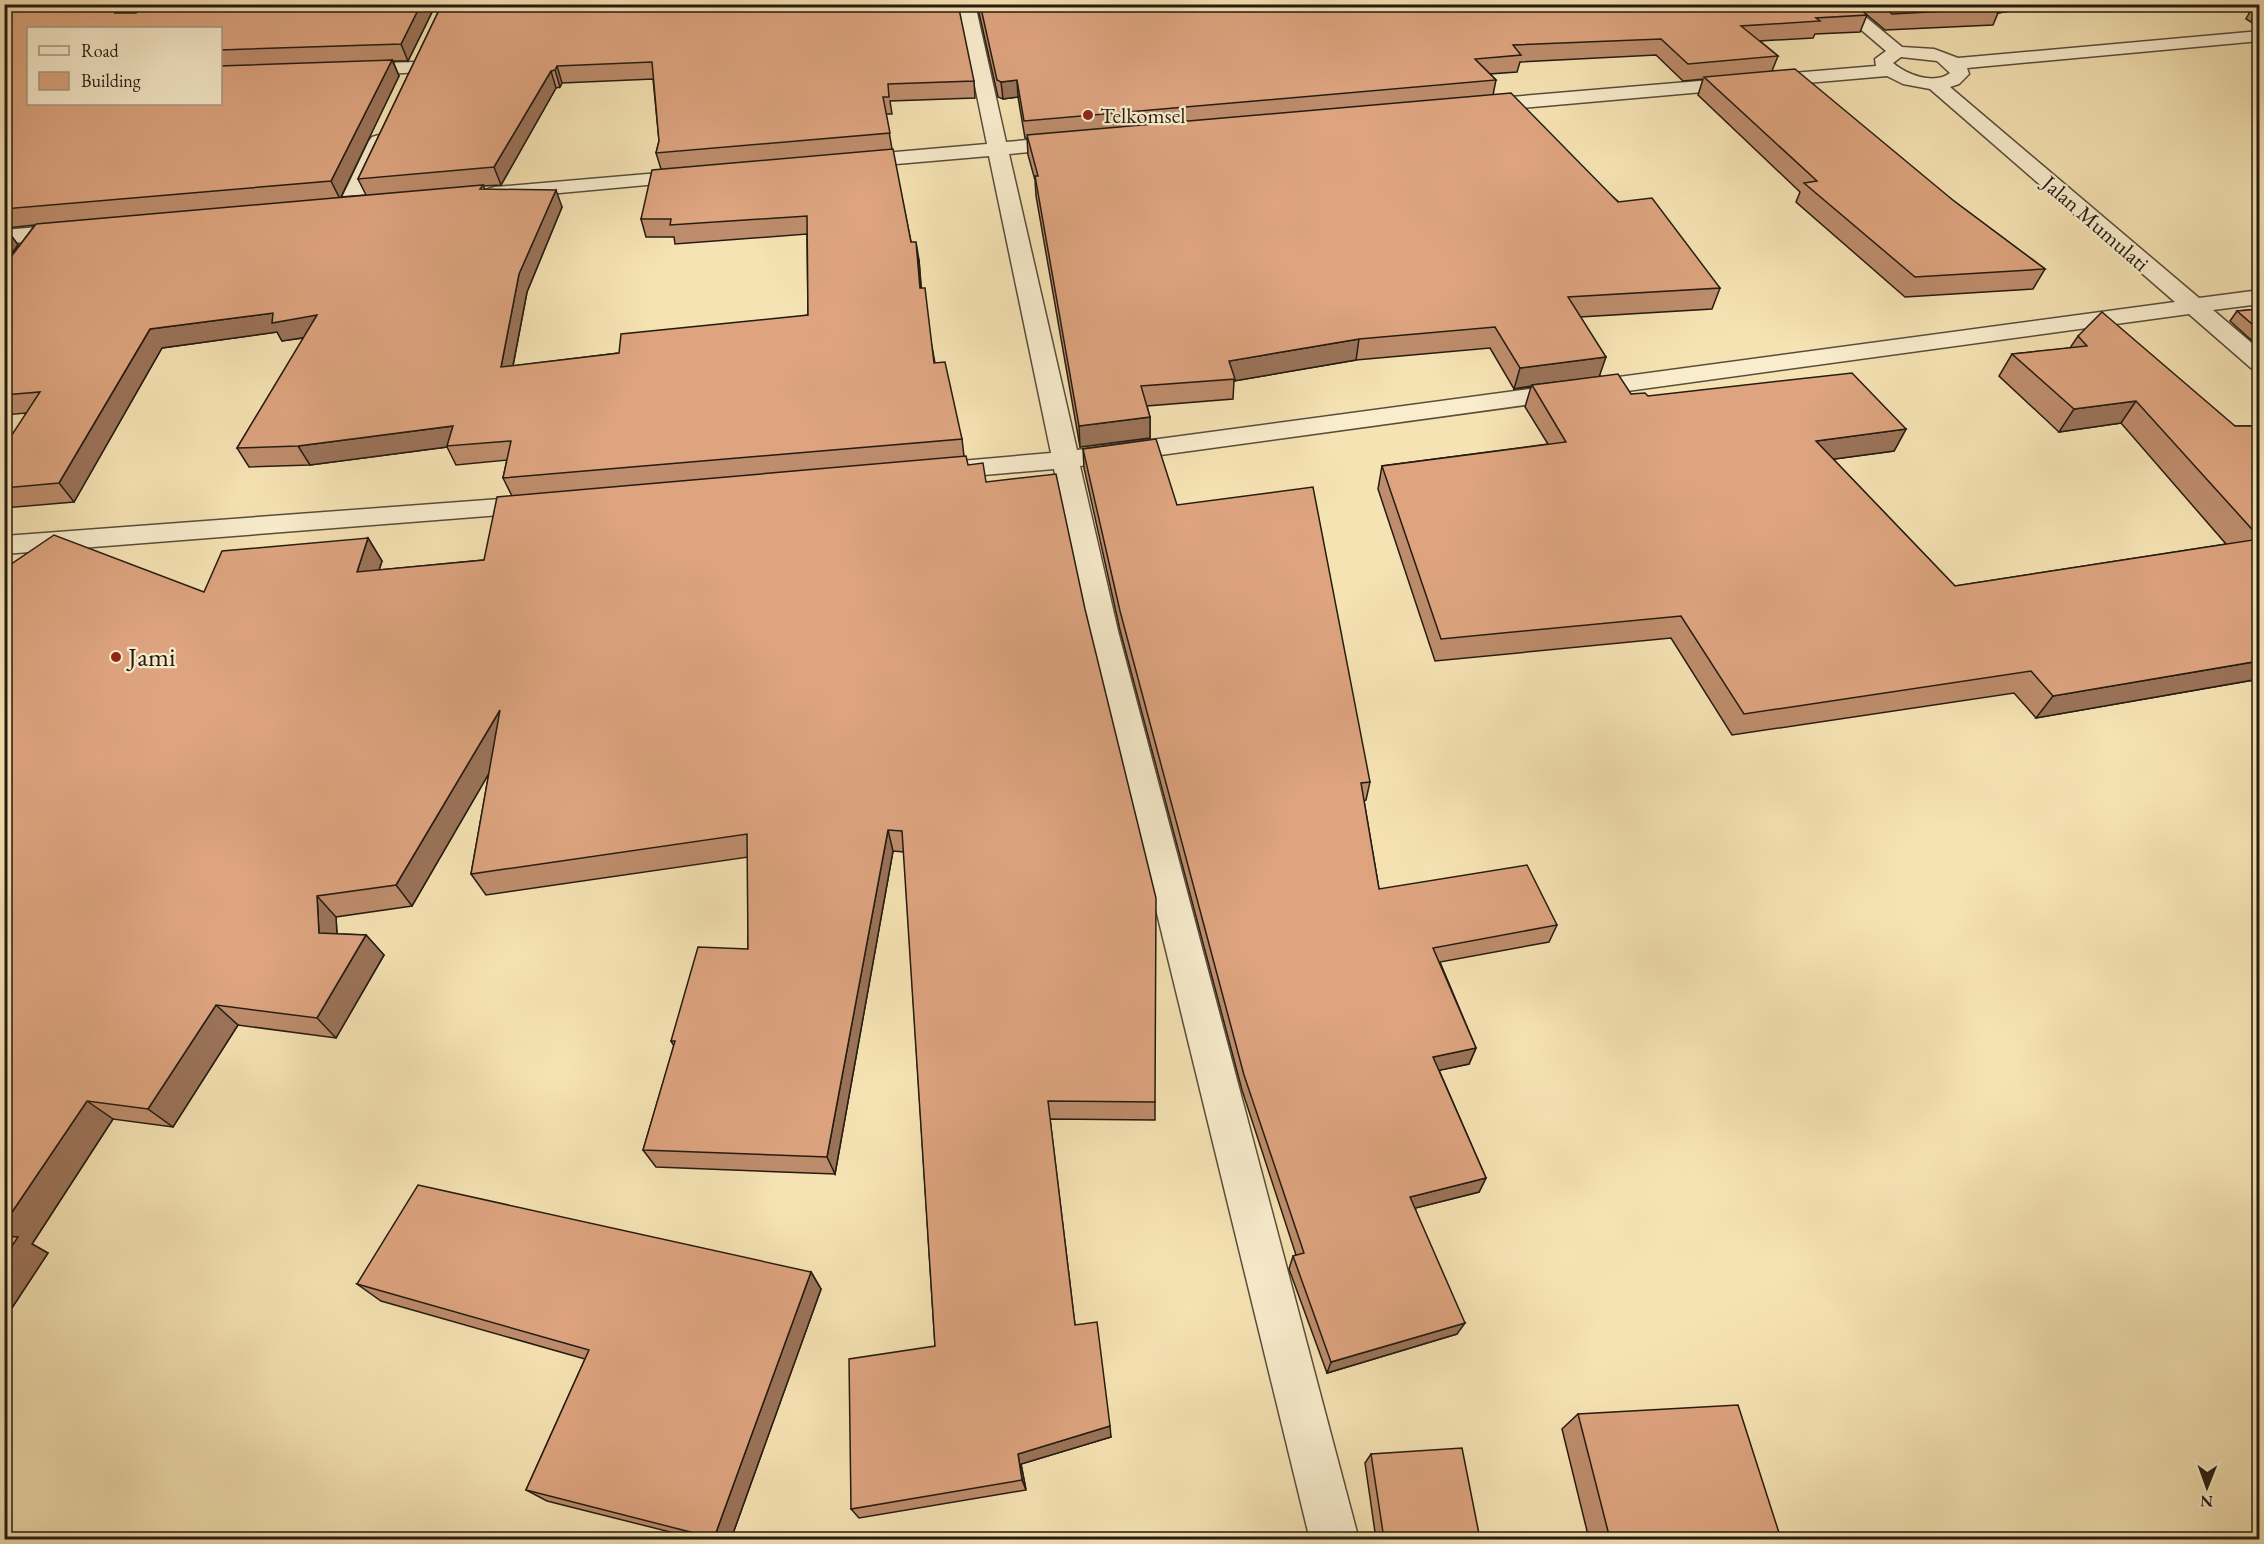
<svg xmlns="http://www.w3.org/2000/svg" width="2264" height="1544" viewBox="0 0 2264 1544" font-family="'EB Garamond',serif">
  <rect width="100%" height="100%" fill="#f6e3b4"/>
  <filter id="stains"><feTurbulence type="fractalNoise" baseFrequency=".00333" numOctaves="4"/><feColorMatrix values="0 0 0 0 .2 0 0 0 0 .09 0 0 0 0 .02 0 0 0 .5 -.17"/></filter>
  <radialGradient id="worn" r=".72"><stop offset=".6" stop-color="#630" stop-opacity="0"/><stop offset="1" stop-color="#630" stop-opacity=".3"/></radialGradient>
  <g fill="none" stroke-linecap="round" stroke-linejoin="round">
    <g stroke="#584d3a" stroke-width="3">
      <g id="minor">
        <path d="M958,4H975L1006,142L1074,136L1081,138L1084,142L1081,146L1074,148L1009,154L1077,450L2175,302L1930,89L1903,84L1887,76L1475,112L1465,106L1475,100L1876,66L1875,59L1886,51L1831,4H1850L1902,47L1934,49L1958,58L2260,31V41L1967,68L1969,74L1959,84L1950,87L2199,298L2260,290V304L2213,310L2260,350V370L2251,368L2189,314L1080,466L1118,631L1359,1540H1310L1088,631L1054,469L938,479L929,477L925,471L929,465L938,463L1051,453L989,156L850,168L843,166L840,162L843,158L850,156L987,144ZM1901,57L1937,61L1950,73C1934,85 1907,75 1893,63Z"/>
        <path d="M415,62L421,64L424,68L421,72L351,76L342,70L351,64Z"/>
        <path d="M379,135L386,137L389,141L360,206L357,211H341L338,206L369,141L372,137Z"/>
        <path d="M694,170L701,172L704,176L701,180L495,199L488,197L485,193L488,189L495,187Z"/>
        <path d="M73,224L81,226L84,231L81,236L4,244V230Z"/>
        <path d="M540,496L550,499L554,505L550,511L4,554V536Z"/>
      </g>
    </g>
    <use href="#minor" fill="#f9edce" fill-rule="evenodd"/>
  </g>
  <g fill="#be8d6d" stroke="#241b11" stroke-width="1.5" fill-rule="evenodd">
    <path d="M4,4H436L408,61H393L399,76L340,197L366,195L358,179L442,4L974,81L975,98L890,101L892,114H886L892,149L911,242L919,260L921,288L935,363L962,439L964,456L968,465L986,482L1155,1102V1120L1050,1119L1075,1325L1111,1437L1021,1464L1026,1490L859,1518L851,1509L935,1346L904,852L893,851L835,1174L656,1167L643,1150L674,1046L671,1041L748,949V857L486,895L471,874L489,773L412,906L336,917L337,934L366,935L384,955L336,1038L238,1025L173,1127L113,1119L32,1244L48,1253L6,1317H4V569L204,592L368,538L382,561L379,570L484,560L512,496L503,478L507,460L456,465L447,447L310,465L249,467L237,448L304,338L282,341L277,332L162,348L74,502L4,508V488L26,413L4,415V266L35,225L6,228L18,245L4,263ZM220,28V104H28ZM653,79L659,141L656,153L661,169L641,219L646,237H674L675,244L807,234L808,315L619,353L513,366L527,292L562,207L485,189L483,186L501,185L556,88L560,87L562,83Z"/>
    <path d="M977,4H1854L1867,15L1860,32L1815,34L1813,38L1760,41L1778,56L1772,71L1954,201L2045,269L2033,289L1905,297L1796,202L1800,192L1698,95L1703,79L1683,81L1656,55L1520,62L1517,72L1490,74L1496,80L1493,95L1720,288L1712,309L1580,317L1600,376L1631,394L1906,429L1894,451L1833,459L1955,586L2226,544L2121,423L2059,432L1999,376L2012,354L2070,348L2078,336L2235,426H2259V679L2036,718L2014,693L1732,735L1671,638L1435,661L1378,489L1382,466L1548,444L1525,407L1531,387L1514,389L1490,348L1356,360L1234,381L1233,399L1147,406L1150,417V438L1080,447L1036,196L1035,180L1028,155L1027,138H1025L1018,97L1003,99L998,97Z"/>
    <path d="M1854,4H2052L1998,13L1993,25L1885,30Z"/>
    <path d="M2254,4H2259V27L2246,19Z"/>
    <path d="M2259,309V347L2230,321L2237,311Z"/>
    <path d="M1083,449L1177,505L1370,782L1366,800L1364,801L1379,889L1557,925L1549,942L1440,962L1476,1048L1469,1064L1439,1070L1486,1178L1479,1192L1415,1208L1457,1334L1327,1373L1289,1269L1293,1256L1296,1255L1242,1090L1120,630L1084,468Z"/>
    <path d="M811,1272L821,1289L731,1539H698L547,1501L526,1490L585,1359L381,1301L357,1284Z"/>
    <path d="M1578,1414L1781,1539H1589L1562,1429Z"/>
    <path d="M1371,1454L1480,1539H1376L1365,1463Z"/>
  </g>
  <g fill="#9b7359" stroke="#241b11" stroke-width="1.5">
    <path d="M121,4H141L125,28L115,13Z"/>
    <path d="M421,4H436L408,61L401,44Z"/>
    <path d="M1986,4H2052L1998,13L2001,8Z"/>
    <path d="M392,60L399,76L340,199L331,181Z"/>
    <path d="M557,66L562,83L560,87L555,70Z"/>
    <path d="M551,71L556,88L501,185L494,167Z"/>
    <path d="M1017,80L1018,97L1003,99L1001,82Z"/>
    <path d="M556,190L562,207L527,292L509,386L501,367L519,274Z"/>
    <path d="M5,227L18,245L4,263V228Z"/>
    <path d="M916,242L919,260L923,307L920,288Z"/>
    <path d="M273,313L317,315L327,334L282,341L277,332L162,348L74,502L59,483L150,329Z"/>
    <path d="M1359,339L1356,360L1234,381L1229,361Z"/>
    <path d="M1606,357L1599,377L1532,385L1531,386L1514,389L1520,368Z"/>
    <path d="M2136,401L2121,423L2059,432L2074,409Z"/>
    <path d="M1150,417V438L1080,447L1079,426Z"/>
    <path d="M453,426L447,447L310,465L298,446Z"/>
    <path d="M1906,429L1894,451L1805,463L1816,441Z"/>
    <path d="M368,538L382,561L371,595L357,572Z"/>
    <path d="M2259,661V679L2036,718L2053,696Z"/>
    <path d="M500,710L513,732L412,906L396,885Z"/>
    <path d="M888,830L893,851L835,1174L827,1157Z"/>
    <path d="M317,896L336,917L338,953L319,933Z"/>
    <path d="M366,935L384,955L336,1038L317,1018Z"/>
    <path d="M216,1005L238,1025L173,1127L148,1109Z"/>
    <path d="M1476,1048L1469,1064L1427,1073L1433,1057Z"/>
    <path d="M87,1101L113,1119L32,1244L48,1253L6,1317L4,1316V1224Z"/>
    <path d="M1486,1178L1479,1192L1404,1211L1410,1197Z"/>
    <path d="M811,1272L821,1289L731,1539H717L714,1538Z"/>
    <path d="M1465,1323L1457,1334L1327,1373L1331,1362Z"/>
    <path d="M1110,1426L1111,1437L1021,1464L1026,1490L1022,1480L1018,1454Z"/>
  </g>
  <g fill="#dda47f" stroke="#241b11" stroke-width="1.5">
    <path d="M4,4H121L115,13H136L142,4H421L401,44L220,50V28H28V104H220V66L392,60L331,181L4,209Z"/>
    <path d="M442,4H958L974,81L888,84L889,97H883L890,133L656,153L659,141L652,62L557,66L555,70L551,71L494,167L358,179Z"/>
    <path d="M980,4H1854L1867,15L1816,18L1820,21L1741,26L1778,56L1688,64L1661,39L1513,45L1521,55L1475,59L1496,80L1024,121L1017,80L1001,82L997,80Z"/>
    <path d="M1881,4H1996L2001,8L1892,14Z"/>
    <path d="M1795,69L1954,201L2045,269L1915,277L1804,183L1817,181L1704,77Z"/>
    <path d="M1511,93L1618,202L1652,198L1720,288L1568,297L1606,357L1520,368L1495,327L1359,339L1229,361L1235,379L1141,386L1150,417L1079,426L1035,176H1038L1027,135Z"/>
    <path d="M893,149L911,242H916L920,288H925L934,363L945,362L962,439L503,478L511,441L447,446L453,426L298,446L237,448L317,315L272,323L273,313L150,329L59,483L4,488V447L40,392L4,395V266L36,224L483,185L480,189L556,190L519,274L501,367L619,353L621,334L808,315L807,216L670,225L671,219H641L652,170Z"/>
    <path d="M2259,309V330L2237,311Z"/>
    <path d="M2102,312L2235,426H2259V537L2136,401L2074,409L2012,354L2087,346L2078,336Z"/>
    <path d="M1852,373L1906,429L1816,441L1955,586L2259,539V661L2053,696L2031,671L1744,714L1681,616L1441,639L1382,466L1566,442L1532,385L1618,374L1631,394L1645,393L1648,396Z"/>
    <path d="M1156,439L1177,505L1313,487L1370,782L1361,783L1379,889L1527,865L1557,925L1433,948L1476,1048L1433,1057L1486,1178L1410,1197L1465,1323L1331,1362L1293,1256L1304,1253L1244,1075L1120,611L1083,449Z"/>
    <path d="M966,456L968,465L983,463L986,482L1056,474L1085,609L1156,898L1155,1102L1048,1101L1075,1325L1097,1322L1110,1426L1018,1454L1022,1480L851,1509L849,1359L935,1346L902,831L888,830L827,1157L643,1150L675,1041H671L698,947L748,949L747,834L471,874L500,710L396,885L317,896L319,933L366,935L317,1018L216,1005L148,1109L87,1101L4,1224V569L54,535L204,592L222,551L368,538L357,572L484,560L497,497Z"/>
    <path d="M418,1185L811,1272L714,1538L526,1490L589,1350L357,1284Z"/>
    <path d="M4,1236L18,1237L4,1258Z"/>
    <path d="M1738,1405L1781,1539H1610L1578,1414Z"/>
    <path d="M1462,1448L1480,1539H1384L1371,1454Z"/>
  </g>
  <g fill="#8f2418" stroke="#f9edce" stroke-width="2">
    <circle cx="1088" cy="115" r="6"/>
    <circle cx="116" cy="657" r="6"/>
  </g>
  <g text-anchor="middle" stroke-width="4.5" stroke-linejoin="round" paint-order="stroke">
    <g font-size="22" fill="#241b11" stroke="#f9edce" text-anchor="start">
      <text x="1100" y="123">Telkomsel</text>
    </g>
    <g font-size="22" fill="#241b11" stroke="#f9edce">
      <text transform="translate(2096 223) rotate(41)" y="8">Jalan Mumulati</text>
    </g>
    <g font-size="27" fill="#241b11" stroke="#f9edce" text-anchor="start">
      <text x="128" y="666">Jami</text>
    </g>
  </g>
  <rect width="2264" height="1544" fill="none" stroke="#f6e3b4" stroke-width="24"/>
  <rect x="6" y="6" width="2252" height="1532" fill="none" stroke="#241b11" stroke-width="3"/>
  <rect x="12" y="12" width="2240" height="1520" fill="none" stroke="#241b11" stroke-width="1.5"/>
  <rect x="27" y="27" width="195" height="78" fill="#f9edce" stroke="#a49982" stroke-width="1.5"/>
  <rect x="39" y="46" width="30" height="9" fill="#f9edce" stroke="#a49982" stroke-width="1.5"/>
  <text x="81" y="57" font-size="18" fill="#241b11">Road</text>
  <rect x="39" y="72" width="30" height="18" fill="#dda47f" stroke="#a49982" stroke-width="1.5"/>
  <text x="81" y="87" font-size="18" fill="#241b11">Building</text>
  <g transform="translate(2207 1487) rotate(181)" stroke="#f9edce" stroke-width="4.5" paint-order="stroke">
  <path d="M0-4.5L10 22L0 15L-10 22Z" fill="#241b11"/>
  <text y="-9" font-size="16" font-weight="bold" text-anchor="middle" fill="#241b11">N</text>
  </g>
  <rect width="100%" height="100%" filter="url(#stains)"/>
  <rect width="100%" height="100%" fill="url(#worn)"/>
</svg>
